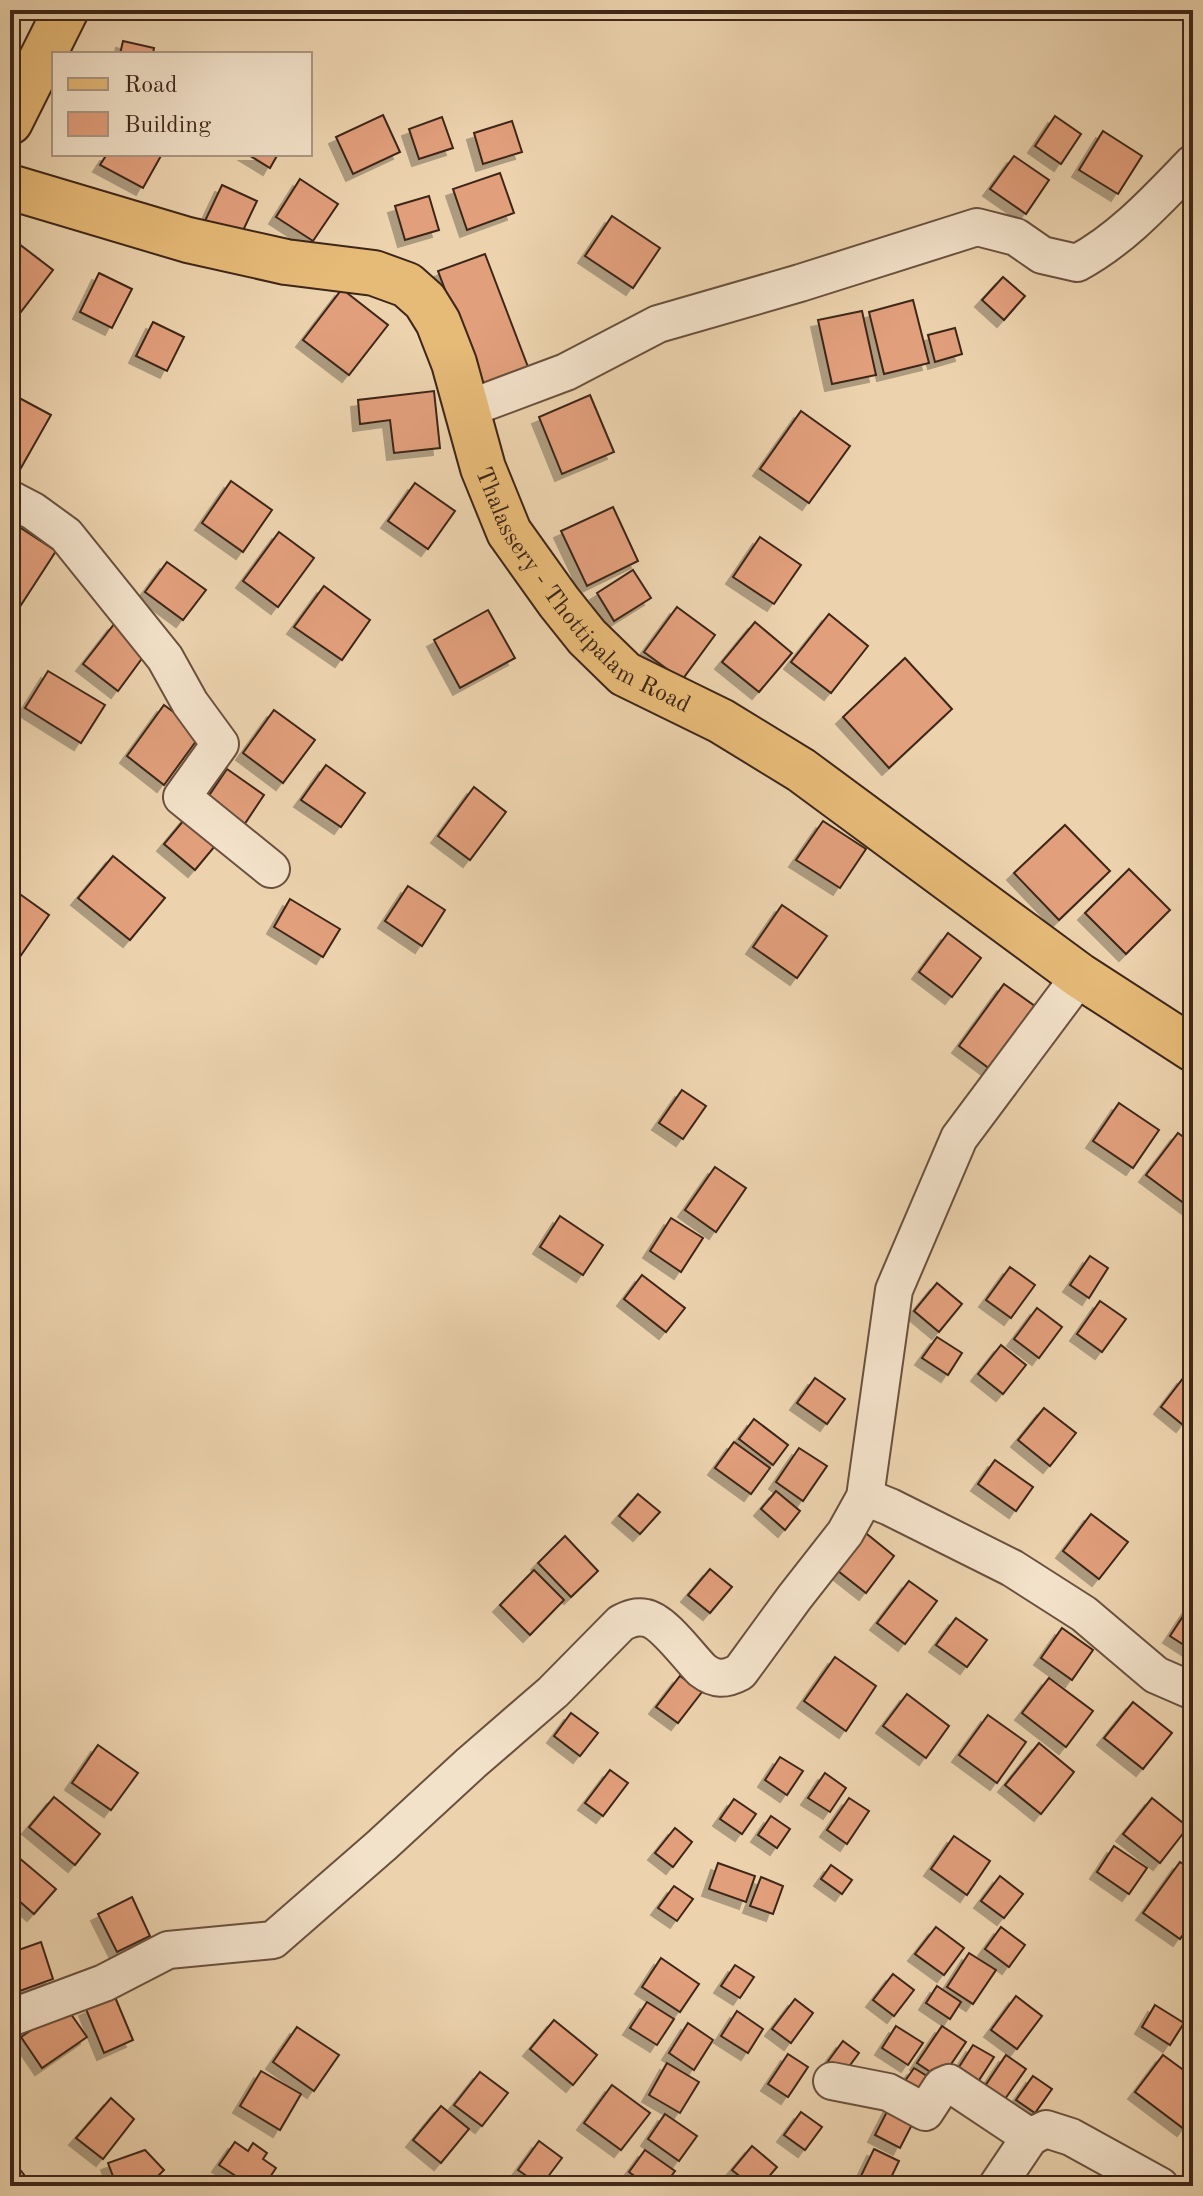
<svg xmlns="http://www.w3.org/2000/svg" width="1203" height="2196" viewBox="0 0 1203 2196" font-family="'Old Standard TT',serif">
  <defs>
    <filter id="shadow"><feDropShadow dx="-7" dy="7" stdDeviation="0" flood-color="#0004"/></filter>
  </defs>
  <rect width="100%" height="100%" fill="#ecd3ae"/>
  <filter id="stains"><feTurbulence type="fractalNoise" baseFrequency=".0025" numOctaves="4"/><feColorMatrix values="0 0 0 0 .2 0 0 0 0 .09 0 0 0 0 .02 0 0 0 .5 -.17"/></filter>
  <radialGradient id="worn" r=".72"><stop offset=".6" stop-color="#630" stop-opacity="0"/><stop offset="1" stop-color="#630" stop-opacity=".3"/></radialGradient>
  <g fill="#e29f7b" stroke="#3e2619" stroke-width="2" filter="url(#shadow)">
    <path d="M123,41L154,48L153,54H120Z"/>
    <path d="M383,115L400,152L353,174L336,137Z"/>
    <path d="M1055,116L1081,134L1061,164L1035,146Z"/>
    <path d="M442,117L453,148L419,159L409,129Z"/>
    <path d="M512,121L522,152L483,164L474,133Z"/>
    <path d="M1103,131L1142,156L1118,194L1079,170Z"/>
    <path d="M107,154H162L143,188L100,165Z"/>
    <path d="M247,154H278L270,168Z"/>
    <path d="M1014,156L1049,180L1026,214L990,189Z"/>
    <path d="M500,173L514,213L467,230L453,189Z"/>
    <path d="M300,179L338,204L313,241L276,217Z"/>
    <path d="M222,185L257,201L239,239L204,223Z"/>
    <path d="M429,196L439,230L405,240L395,206Z"/>
    <path d="M612,216L660,248L633,288L585,256Z"/>
    <path d="M10,237L53,270L17,317L10,312Z"/>
    <path d="M485,254L528,367L481,385L438,271Z"/>
    <path d="M99,273L132,289L112,328L80,312Z"/>
    <path d="M1003,277L1025,296L1004,320L982,300Z"/>
    <path d="M342,289L388,325L349,375L303,340Z"/>
    <path d="M913,300L929,363L884,374L869,312Z"/>
    <path d="M862,311L876,375L832,384L818,320Z"/>
    <path d="M153,322L184,337L167,371L136,356Z"/>
    <path d="M955,328L962,354L935,362L928,335Z"/>
    <path d="M434,391L440,448L394,453L390,420L360,424L358,400Z"/>
    <path d="M10,393L51,415L13,482L10,481Z"/>
    <path d="M590,395L614,452L562,474L539,417Z"/>
    <path d="M801,411L850,446L809,503L760,469Z"/>
    <path d="M231,481L272,510L243,552L202,523Z"/>
    <path d="M415,483L455,511L428,549L388,521Z"/>
    <path d="M613,507L638,561L587,586L561,531Z"/>
    <path d="M10,521L56,551L21,605L10,597Z"/>
    <path d="M279,532L314,558L278,607L243,581Z"/>
    <path d="M760,537L801,565L774,604L733,577Z"/>
    <path d="M167,562L206,590L183,620L145,592Z"/>
    <path d="M633,570L651,598L614,621L597,593Z"/>
    <path d="M324,586L370,620L342,660L294,627Z"/>
    <path d="M677,607L715,635L682,680L644,652Z"/>
    <path d="M488,610L515,658L460,688L434,640Z"/>
    <path d="M829,614L868,646L831,693L791,662Z"/>
    <path d="M755,622L792,653L759,692L722,662Z"/>
    <path d="M115,623L149,649L118,691L83,664Z"/>
    <path d="M905,658L952,709L889,768L843,717Z"/>
    <path d="M48,671L105,705L81,743L25,708Z"/>
    <path d="M164,705L202,733L164,785L127,756Z"/>
    <path d="M274,710L315,740L283,783L243,753Z"/>
    <path d="M326,765L365,793L341,827L301,800Z"/>
    <path d="M227,769L264,795L242,828L204,803Z"/>
    <path d="M474,787L506,812L470,860L438,836Z"/>
    <path d="M189,814L220,840L195,870L164,844Z"/>
    <path d="M823,821L866,849L840,888L796,860Z"/>
    <path d="M1065,825L1110,871L1059,920L1014,873Z"/>
    <path d="M113,856L165,898L130,940L78,898Z"/>
    <path d="M1129,869L1170,910L1126,954L1085,913Z"/>
    <path d="M408,886L445,910L422,946L385,921Z"/>
    <path d="M10,887L49,915L10,971Z"/>
    <path d="M290,899L340,929L323,957L274,927Z"/>
    <path d="M782,905L827,936L797,978L753,947Z"/>
    <path d="M948,933L981,958L952,997L919,972Z"/>
    <path d="M1004,984L1039,1009L994,1072L959,1046Z"/>
    <path d="M682,1090L706,1106L683,1139L659,1123Z"/>
    <path d="M1119,1103L1159,1130L1133,1168L1093,1141Z"/>
    <path d="M1178,1133L1193,1144V1210L1146,1175Z"/>
    <path d="M715,1167L746,1188L716,1232L685,1210Z"/>
    <path d="M560,1216L603,1245L583,1275L540,1247Z"/>
    <path d="M671,1218L703,1238L681,1272L650,1251Z"/>
    <path d="M1090,1256L1108,1268L1089,1298L1070,1285Z"/>
    <path d="M1010,1267L1035,1285L1011,1318L986,1300Z"/>
    <path d="M642,1275L685,1308L666,1332L624,1299Z"/>
    <path d="M937,1283L962,1304L939,1332L914,1311Z"/>
    <path d="M1100,1301L1126,1319L1102,1352L1077,1334Z"/>
    <path d="M1037,1308L1062,1327L1039,1358L1014,1339Z"/>
    <path d="M937,1337L962,1353L948,1375L922,1358Z"/>
    <path d="M1001,1345L1026,1365L1003,1394L978,1374Z"/>
    <path d="M1184,1377L1193,1384V1412L1183,1425L1161,1407Z"/>
    <path d="M815,1378L845,1399L827,1424L797,1403Z"/>
    <path d="M1044,1408L1076,1433L1050,1466L1018,1440Z"/>
    <path d="M754,1419L788,1445L773,1465L739,1439Z"/>
    <path d="M734,1442L770,1468L751,1494L715,1468Z"/>
    <path d="M799,1448L827,1466L803,1501L776,1482Z"/>
    <path d="M995,1460L1033,1487L1016,1511L978,1484Z"/>
    <path d="M776,1491L800,1511L785,1530L761,1509Z"/>
    <path d="M638,1494L660,1512L640,1534L619,1516Z"/>
    <path d="M1091,1514L1128,1542L1099,1579L1063,1551Z"/>
    <path d="M862,1530L894,1556L866,1593L833,1567Z"/>
    <path d="M565,1536L598,1571L571,1597L538,1563Z"/>
    <path d="M710,1569L732,1587L710,1613L688,1595Z"/>
    <path d="M534,1570L564,1600L530,1635L500,1605Z"/>
    <path d="M909,1581L937,1601L905,1644L877,1623Z"/>
    <path d="M1191,1604L1193,1605V1651L1170,1636Z"/>
    <path d="M956,1618L987,1640L967,1667L936,1645Z"/>
    <path d="M1062,1628L1093,1650L1072,1680L1041,1658Z"/>
    <path d="M835,1657L876,1686L846,1731L804,1701Z"/>
    <path d="M680,1676L702,1692L678,1723L656,1707Z"/>
    <path d="M1049,1678L1093,1711L1066,1747L1022,1713Z"/>
    <path d="M907,1694L949,1726L926,1758L883,1726Z"/>
    <path d="M1133,1702L1172,1733L1143,1769L1104,1738Z"/>
    <path d="M571,1713L598,1733L580,1756L554,1736Z"/>
    <path d="M988,1715L1026,1742L997,1783L959,1755Z"/>
    <path d="M1039,1743L1074,1772L1041,1814L1005,1785Z"/>
    <path d="M98,1745L138,1773L111,1810L72,1783Z"/>
    <path d="M780,1757L803,1771L787,1795L765,1780Z"/>
    <path d="M610,1770L628,1783L603,1816L585,1803Z"/>
    <path d="M825,1773L846,1788L830,1812L808,1798Z"/>
    <path d="M54,1797L100,1834L75,1865L29,1827Z"/>
    <path d="M849,1798L869,1811L847,1844L827,1830Z"/>
    <path d="M1152,1798L1188,1827L1160,1863L1123,1834Z"/>
    <path d="M734,1799L756,1814L742,1834L720,1819Z"/>
    <path d="M771,1816L790,1829L777,1848L758,1835Z"/>
    <path d="M675,1828L692,1842L673,1867L655,1853Z"/>
    <path d="M954,1836L990,1861L967,1895L931,1869Z"/>
    <path d="M1114,1846L1147,1868L1129,1894L1097,1872Z"/>
    <path d="M18,1857L56,1889L34,1914L10,1893V1867Z"/>
    <path d="M1180,1862L1193,1871V1920L1180,1939L1143,1913Z"/>
    <path d="M718,1863L755,1876L746,1902L709,1889Z"/>
    <path d="M831,1865L852,1880L842,1894L821,1879Z"/>
    <path d="M1000,1876L1023,1894L1004,1918L981,1901Z"/>
    <path d="M761,1877L783,1886L773,1914L750,1906Z"/>
    <path d="M674,1886L693,1899L677,1921L658,1908Z"/>
    <path d="M132,1897L150,1936L117,1952L98,1914Z"/>
    <path d="M936,1927L964,1948L944,1975L915,1954Z"/>
    <path d="M1001,1927L1025,1945L1009,1967L985,1949Z"/>
    <path d="M41,1942L53,1979L17,1992L10,1970V1953Z"/>
    <path d="M969,1953L996,1970L973,2004L947,1987Z"/>
    <path d="M661,1958L699,1984L680,2012L642,1987Z"/>
    <path d="M735,1965L754,1977L740,1998L721,1986Z"/>
    <path d="M893,1974L914,1990L894,2016L873,2000Z"/>
    <path d="M937,1986L961,2002L950,2019L926,2003Z"/>
    <path d="M1016,1996L1042,2016L1017,2049L991,2030Z"/>
    <path d="M115,1997L133,2040L104,2053L86,2009Z"/>
    <path d="M795,1999L813,2013L791,2043L772,2029Z"/>
    <path d="M647,2002L674,2019L657,2045L630,2028Z"/>
    <path d="M1155,2005L1184,2023L1170,2045L1142,2027Z"/>
    <path d="M66,2007L87,2037L42,2068L21,2037Z"/>
    <path d="M737,2011L763,2029L748,2053L721,2036Z"/>
    <path d="M554,2020L597,2055L573,2085L530,2049Z"/>
    <path d="M688,2023L713,2040L694,2070L669,2053Z"/>
    <path d="M896,2026L923,2043L908,2065L882,2048Z"/>
    <path d="M942,2026L966,2042L941,2079L917,2063Z"/>
    <path d="M297,2027L339,2055L314,2091L273,2062Z"/>
    <path d="M843,2041L859,2053L842,2076L826,2064Z"/>
    <path d="M973,2045L994,2057L972,2091L952,2078Z"/>
    <path d="M788,2054L808,2067L788,2097L768,2084Z"/>
    <path d="M1006,2055L1026,2069L1005,2099L985,2086Z"/>
    <path d="M1163,2055L1193,2077V2117L1184,2129L1135,2092Z"/>
    <path d="M667,2063L699,2082L680,2113L649,2095Z"/>
    <path d="M914,2068L935,2081L919,2105L898,2091Z"/>
    <path d="M261,2071L301,2094L280,2130L240,2106Z"/>
    <path d="M480,2072L508,2093L482,2126L454,2105Z"/>
    <path d="M1033,2076L1052,2089L1035,2113L1016,2100Z"/>
    <path d="M612,2085L650,2113L621,2150L584,2123Z"/>
    <path d="M111,2098L134,2119L103,2159L76,2138Z"/>
    <path d="M893,2100L918,2113L900,2148L875,2135Z"/>
    <path d="M441,2106L469,2129L441,2163L413,2140Z"/>
    <path d="M801,2112L822,2127L805,2150L784,2135Z"/>
    <path d="M665,2114L697,2136L679,2161L648,2139Z"/>
    <path d="M539,2141L562,2158L541,2186L518,2170Z"/>
    <path d="M235,2142L248,2151L253,2143L267,2153L263,2159L276,2168L264,2186H251L219,2165Z"/>
    <path d="M752,2146L777,2167L761,2186H752L732,2170Z"/>
    <path d="M874,2149L899,2161L887,2186H872L859,2180Z"/>
    <path d="M145,2150L164,2170L148,2186L98,2185L114,2179L108,2163Z"/>
    <path d="M645,2150L675,2171L664,2186H648L629,2172Z"/>
    <path d="M10,2157L33,2186H10Z"/>
  </g>
  <g fill="none" stroke-linecap="round" stroke-linejoin="round">
    <g stroke="#6a513e" stroke-width="40">
      <g id="minor">
        <path d="M467,409L566,372L658,324L800,283L977,227L1016,237L1042,255L1077,263C1122,239 1158,199 1193,163"/>
        <path d="M10,499L33,511L66,535L165,658L190,703L220,744L182,797L271,869"/>
        <path d="M865,1497L890,1507L1012,1568L1084,1614L1156,1675L1193,1691"/>
        <path d="M10,2018L104,1983L168,1950L273,1940L382,1845L471,1763L553,1692L621,1623C629,1619 636,1616 646,1618C663,1621 689,1657 702,1670C715,1680 725,1680 740,1672L794,1598L845,1533L865,1497L894,1290L959,1138L1080,976"/>
        <path d="M832,2081L888,2092L925,2112L942,2086L949,2083L1030,2137L1046,2129L1071,2137L1160,2186"/>
        <path d="M997,2186L1030,2137"/>
      </g>
    </g>
    <g stroke="#3e2619" stroke-width="48">
      <g id="major">
        <path d="M10,122L66,10"/>
        <path id="s1" d="M10,187L188,240L286,262L374,273L407,285L425,301L438,322L454,363L483,468L509,532L559,602L587,637L625,674L721,721L801,770L1080,976L1193,1049"/>
      </g>
    </g>
    <use href="#minor" stroke="#f3e2ca" stroke-width="36"/>
    <use href="#major" stroke="#e6ba77" stroke-width="44"/>
  </g>
  <g text-anchor="middle" stroke-width="6" stroke-linejoin="round" paint-order="stroke">
    <g font-size="24" fill="#3e2619" stroke="#f3e2ca">
      <text dy="8" stroke="none"><textPath href="#s1" startOffset="774">Thalassery - Thottipalam Road</textPath></text>
    </g>
  </g>
  <rect width="1203" height="2196" fill="none" stroke="#ecd3ae" stroke-width="40"/>
  <rect x="12" y="12" width="1179" height="2172" fill="none" stroke="#3e2619" stroke-width="4"/>
  <rect x="20" y="20" width="1163" height="2156" fill="none" stroke="#3e2619" stroke-width="2"/>
  <rect x="52" y="52" width="260" height="104" fill="#f3e2ca" stroke="#ab9783" stroke-width="2"/>
  <rect x="68" y="78" width="40" height="12" fill="#e6ba77" stroke="#ab9783" stroke-width="2"/>
  <text x="124" y="92" font-size="24" fill="#3e2619">Road</text>
  <rect x="68" y="112" width="40" height="24" fill="#e29f7b" stroke="#ab9783" stroke-width="2"/>
  <text x="124" y="132" font-size="24" fill="#3e2619">Building</text>
  <rect width="100%" height="100%" filter="url(#stains)"/>
  <rect width="100%" height="100%" fill="url(#worn)"/>
</svg>
